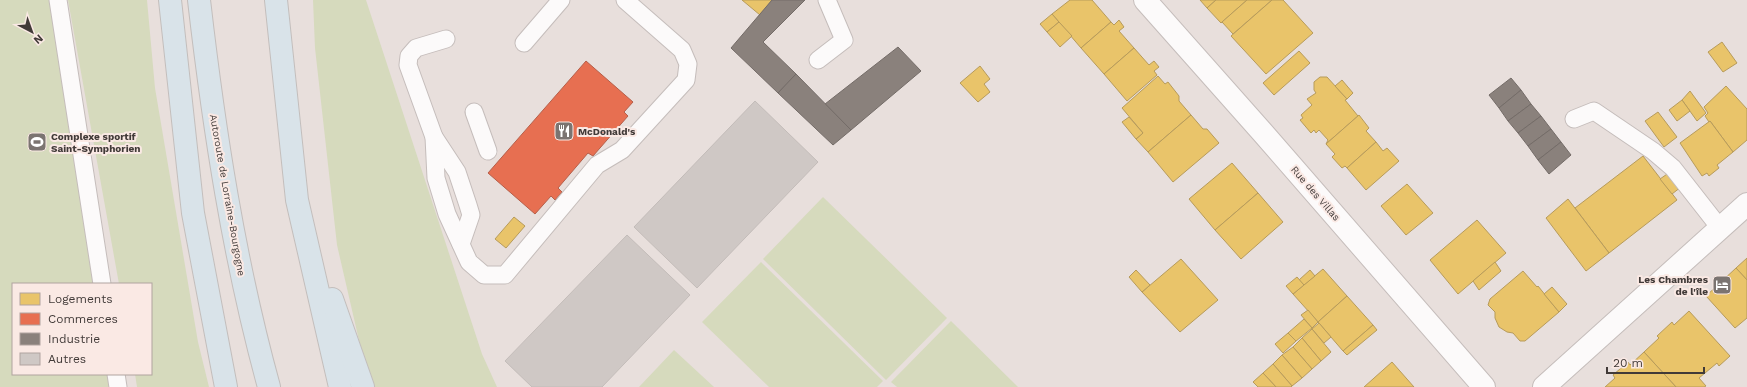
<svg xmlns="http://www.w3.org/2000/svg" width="1747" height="387" viewBox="0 0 1747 387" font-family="'Work Sans',sans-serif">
  <rect width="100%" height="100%" fill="#e8dfdc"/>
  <g fill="#d6dabd">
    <path d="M0,0H51L96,284H13V374H110L112,387H0Z"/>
    <path d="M68,0H147L155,88L198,342L209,387H137L135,374H151V284H119Z"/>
    <path d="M313,0H366L482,354L497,387H373L364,362L337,245L315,48Z"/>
    <path d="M823,197L947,318L886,380L763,259Z"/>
    <path d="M761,262L883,381L877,387H769L702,322Z"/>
    <path d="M951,321L1018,387H897L891,382Z"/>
    <path d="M674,350L714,387H639Z"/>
  </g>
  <g fill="#e9c46a" stroke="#b79b5b">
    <path d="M742,0H772L760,15Z"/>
    <path d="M1070,0H1092L1111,22L1081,48L1052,14Z"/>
    <path d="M1200,0H1216L1207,8Z"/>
    <path d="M1216,0H1247L1221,23L1207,8Z"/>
    <path d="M1247,0H1272L1233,34L1222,22Z"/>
    <path d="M1272,0H1283L1313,33L1266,74L1231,36Z"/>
    <path d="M1052,14L1059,22L1047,32L1040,24Z"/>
    <path d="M1119,20L1124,27L1119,31L1134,48L1104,74L1081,48L1111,22L1114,25Z"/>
    <path d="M1059,22L1072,36L1060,47L1047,32Z"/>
    <path d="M1722,42L1737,63L1723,72L1708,52Z"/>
    <path d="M1134,48L1149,65L1154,61L1159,67L1154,71L1157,75L1127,101L1104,74Z"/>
    <path d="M1299,51L1310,63L1274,95L1263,83Z"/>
    <path d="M980,66L990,79L984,84L990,92L978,102L960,83Z"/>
    <path d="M1158,76L1165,84L1168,82L1179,96V101L1191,115L1148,152L1136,139L1143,133L1122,108Z"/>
    <path d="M1320,77H1327L1347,99L1345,100L1358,116L1326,144L1328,140L1319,130L1316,133L1314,130L1311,133L1300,120L1303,118L1301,115L1312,105L1307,99L1316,93L1314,90V82Z"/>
    <path d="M1342,80L1353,93L1347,99L1335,86Z"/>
    <path d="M1726,86L1747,109V140L1733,152L1710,121L1709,122L1705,116L1708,113L1704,107Z"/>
    <path d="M1690,91L1706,113L1697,121L1682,100Z"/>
    <path d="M1682,100L1690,111L1677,121L1669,110Z"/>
    <path d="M1658,112L1677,137L1664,147L1645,121Z"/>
    <path d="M1191,115L1203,129H1207L1219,143L1173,182L1148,152Z"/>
    <path d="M1359,115L1369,128L1366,131L1376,142L1347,168L1345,166L1342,168L1332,157L1335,154L1326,144Z"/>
    <path d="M1129,117L1143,133L1136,139L1122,122Z"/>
    <path d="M1710,121L1733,152L1717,165L1719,168L1709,176L1707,173L1702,176L1680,143Z"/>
    <path d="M1376,142L1383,151L1387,148L1399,161L1366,190L1347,168Z"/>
    <path d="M1643,156L1677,200L1609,253L1575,208Z"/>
    <path d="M1232,163L1258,193L1215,230L1189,199Z"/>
    <path d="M1670,172L1681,187L1672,194L1660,179Z"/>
    <path d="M1407,184L1433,213L1406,235L1381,206Z"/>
    <path d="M1258,193L1283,222L1241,259L1215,230Z"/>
    <path d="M1568,199L1609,253L1586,271L1546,218Z"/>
    <path d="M514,217L525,226L506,248L495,239Z"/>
    <path d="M1477,220L1506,253L1458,294L1430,260Z"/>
    <path d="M1747,258V280L1736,268Z"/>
    <path d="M1181,259L1218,300L1180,332L1142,292Z"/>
    <path d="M1495,262L1501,271L1479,290L1473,281Z"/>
    <path d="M1736,268L1747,280V318L1735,328L1706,296Z"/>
    <path d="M1323,269L1347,296L1318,322L1293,294Z"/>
    <path d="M1136,270L1150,285L1142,292L1129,277Z"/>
    <path d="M1310,270L1315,276L1304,285L1299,280Z"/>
    <path d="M1523,271L1537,287L1538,286L1559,312L1525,341H1520L1513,333L1507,332L1499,327L1495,318V312L1488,305L1490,299Z"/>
    <path d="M1297,277L1304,285L1293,294L1286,286Z"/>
    <path d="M1552,287L1567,304L1559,312L1544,294Z"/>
    <path d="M1347,296L1373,325L1343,351L1318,322Z"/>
    <path d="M1308,310L1318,322L1312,328L1301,315Z"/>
    <path d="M1689,311L1730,356L1719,366L1717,363L1699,378L1706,386L1704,387H1676L1644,352L1659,338L1657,336L1672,322L1674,325Z"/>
    <path d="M1304,319L1312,328L1296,341L1288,333Z"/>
    <path d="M1319,323L1331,337L1324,343L1312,329Z"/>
    <path d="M1373,325L1377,330L1347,355L1343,351Z"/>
    <path d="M1312,329L1331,352L1321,361L1302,338Z"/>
    <path d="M1288,333L1296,341L1283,353L1275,344Z"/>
    <path d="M1302,338L1321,361L1312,369L1293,347Z"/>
    <path d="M1293,347L1312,369L1302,378L1282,355Z"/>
    <path d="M1644,352L1676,387H1605L1615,378L1613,375L1628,362L1630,365Z"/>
    <path d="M1282,355L1302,378L1292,386L1273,364Z"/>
    <path d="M1392,362L1414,387H1364Z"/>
    <path d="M1273,364L1292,386L1291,387H1276L1263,373Z"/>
    <path d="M1263,373L1276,387H1258L1253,382Z"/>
  </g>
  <path fill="#e76f51" stroke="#b55f4a" d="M586,61L633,102L624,112L628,116L593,156L588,153L558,188L562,192L555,200L551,196L535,214L488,173Z"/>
  <g fill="#8a817c" stroke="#746c68">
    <path d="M772,0H805L763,42L796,74L778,93L731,48Z"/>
    <path d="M898,47L921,71L851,130L825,104Z"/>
    <path d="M796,74L851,130L833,145L778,93Z"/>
    <path d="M1511,78L1521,90L1499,108L1489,95Z"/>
    <path d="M1521,90L1531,104L1508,121L1499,108Z"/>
    <path d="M1531,104L1541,116L1518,133L1508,121Z"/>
    <path d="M1541,116L1551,129L1528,146L1518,133Z"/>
    <path d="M1551,129L1561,142L1538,160L1528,146Z"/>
    <path d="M1561,142L1571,155L1549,174L1538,160Z"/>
  </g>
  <g fill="#cfc8c5" stroke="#c3bcb9">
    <path d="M755,101L818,162L697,288L634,227Z"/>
    <path d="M627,235L690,295L602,387H532L505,361Z"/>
  </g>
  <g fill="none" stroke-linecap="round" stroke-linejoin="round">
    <g stroke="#c5bdbb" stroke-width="19">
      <g id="service">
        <path d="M58,0L102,284"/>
        <path d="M446,39L416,48L409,56L408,65L434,137L436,178L447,214L469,262L484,275H505L597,165L622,150L686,80L688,64L682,50L625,0"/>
        <path d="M524,43L561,0"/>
        <path d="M818,60L844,40L827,0"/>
        <path d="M474,112L488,151"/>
        <path d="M1574,119L1594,111L1653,151L1673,168L1720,228"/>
        <path d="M434,137L457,172L468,205L471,215L461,244"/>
        <path d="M116,374L118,387"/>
      </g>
    </g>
    <g stroke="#c5bdbb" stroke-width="24">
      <g id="minor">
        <path d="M1145,0L1263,133L1484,387"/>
        <path d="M1544,387L1747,204"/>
      </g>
    </g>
    <g stroke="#c3bebc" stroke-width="24">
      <g id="motorway">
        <path d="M170,0L193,213L226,387"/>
        <path d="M199,0C214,130 234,260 269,387"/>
        <path d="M276,0L297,200L340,387"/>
        <path d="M332,299L363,387"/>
      </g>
    </g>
    <use href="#service" stroke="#fcfafa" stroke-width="17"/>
    <use href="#minor" stroke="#fcfafa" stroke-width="22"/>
    <use href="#motorway" stroke="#d9e3e9" stroke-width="22"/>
  </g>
  <defs>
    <g id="restaurant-square" transform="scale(1)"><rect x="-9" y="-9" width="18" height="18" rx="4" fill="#7b7471" stroke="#fae9e4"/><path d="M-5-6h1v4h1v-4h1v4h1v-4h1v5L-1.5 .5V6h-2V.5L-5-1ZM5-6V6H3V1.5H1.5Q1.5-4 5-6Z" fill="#fff"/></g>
    <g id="stadium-square" transform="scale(1)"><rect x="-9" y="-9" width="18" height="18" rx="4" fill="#7b7471" stroke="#fae9e4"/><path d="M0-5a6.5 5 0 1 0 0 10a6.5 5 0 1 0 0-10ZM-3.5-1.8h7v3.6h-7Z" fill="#fff"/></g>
    <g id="hotel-square" transform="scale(1)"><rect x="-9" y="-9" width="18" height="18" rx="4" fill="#7b7471" stroke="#fae9e4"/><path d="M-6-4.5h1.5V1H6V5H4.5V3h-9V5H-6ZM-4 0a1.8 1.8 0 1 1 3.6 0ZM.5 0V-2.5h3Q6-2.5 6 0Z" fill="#fff"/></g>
  </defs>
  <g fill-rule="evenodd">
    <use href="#restaurant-square" x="564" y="131"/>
    <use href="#stadium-square" x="37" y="142"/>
    <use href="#hotel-square" x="1722" y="285"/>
  </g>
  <g text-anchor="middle" stroke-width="4" stroke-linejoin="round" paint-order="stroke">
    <g font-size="10" font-weight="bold" fill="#413a38" stroke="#fae9e4" text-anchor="start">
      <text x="578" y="135">McDonald's</text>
      <text x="51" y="140">Complexe sportif<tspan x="51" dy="12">Saint-Symphorien</tspan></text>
      <text x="1708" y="283" text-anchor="end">Les Chambres<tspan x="1708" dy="12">de l'île</tspan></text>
    </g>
    <g font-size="10" fill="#413a38" stroke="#fae9e4">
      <text transform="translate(1316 193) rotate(49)" y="4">Rue des Villas</text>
      <text transform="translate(228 195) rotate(80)" y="4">Autoroute de Lorraine-Bourgogne</text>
    </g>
  </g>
  <rect x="12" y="283" width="140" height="92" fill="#fae9e4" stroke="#b0a39f"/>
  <rect x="20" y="293" width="20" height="12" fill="#e9c46a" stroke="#b0a39f"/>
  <text x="48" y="303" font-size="12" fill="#413a38">Logements</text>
  <rect x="20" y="313" width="20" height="12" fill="#e76f51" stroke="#b0a39f"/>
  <text x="48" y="323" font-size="12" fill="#413a38">Commerces</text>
  <rect x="20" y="333" width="20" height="12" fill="#8a817c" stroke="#b0a39f"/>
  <text x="48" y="343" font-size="12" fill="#413a38">Industrie</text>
  <rect x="20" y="353" width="20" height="12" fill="#cfc8c5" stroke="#b0a39f"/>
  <text x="48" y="363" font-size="12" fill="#413a38">Autres</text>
  <g transform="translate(32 32) rotate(139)" stroke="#fae9e4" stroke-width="3" paint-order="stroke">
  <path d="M0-3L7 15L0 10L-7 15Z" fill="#413a38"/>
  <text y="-6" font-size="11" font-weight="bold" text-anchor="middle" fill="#413a38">N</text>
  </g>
  <path d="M1607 367v6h97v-6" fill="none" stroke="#413a38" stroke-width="2"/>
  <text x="1613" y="367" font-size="12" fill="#413a38" stroke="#fae9e4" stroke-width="3" paint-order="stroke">20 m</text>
</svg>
